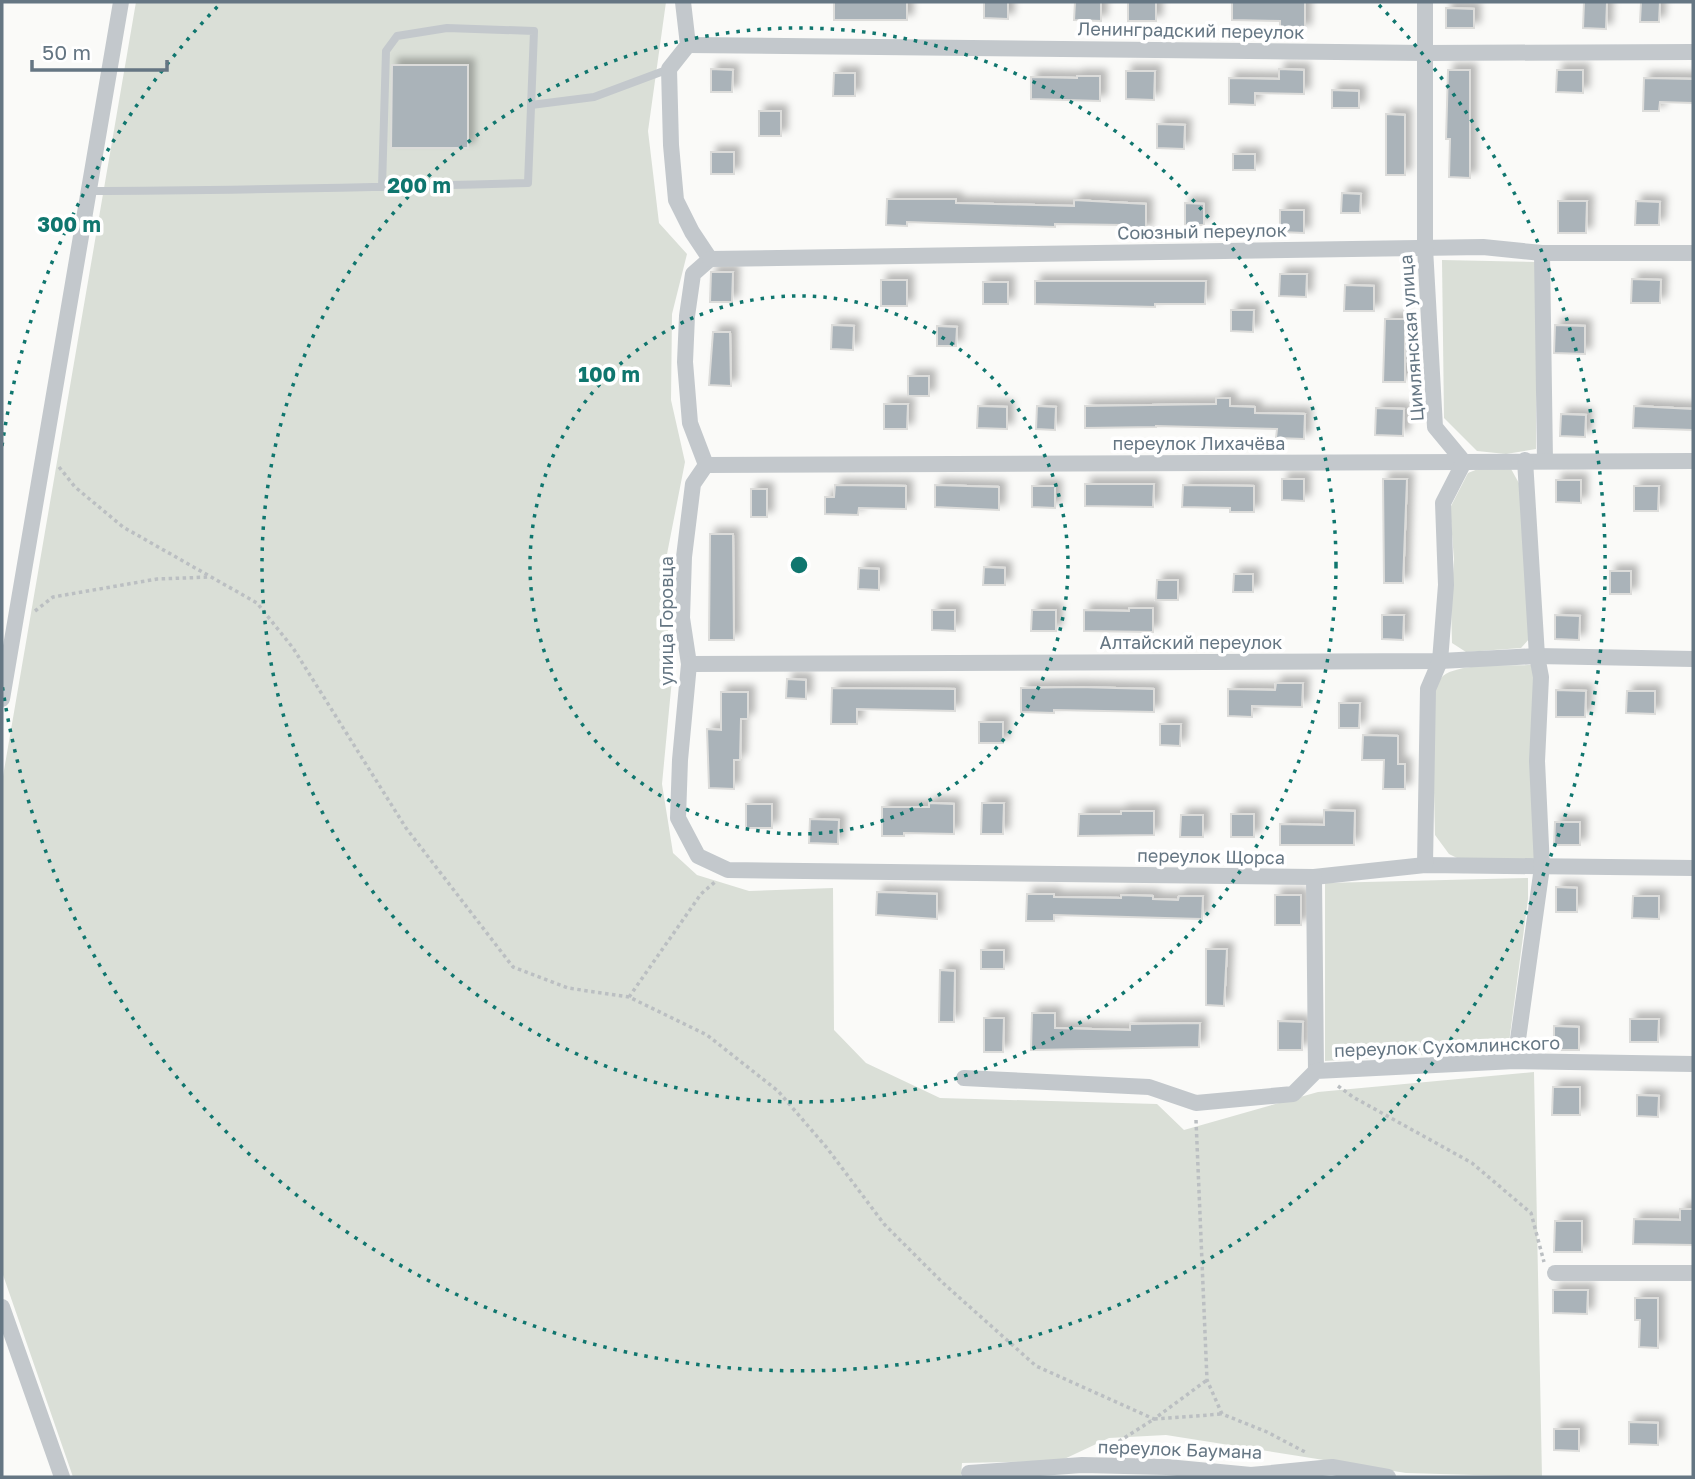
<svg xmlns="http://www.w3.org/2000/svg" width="1695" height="1479" viewBox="0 0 1695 1479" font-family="'Golos Text',sans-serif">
  <defs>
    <filter id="shadow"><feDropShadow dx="6" dy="-6" stdDeviation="3.5" flood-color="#0004"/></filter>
  </defs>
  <rect width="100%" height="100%" fill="#fafaf8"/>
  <g fill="#dadfd7">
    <path d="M136,2H666L648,131L659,223L687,254L672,314L671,400L685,462L667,554V626L674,658L662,784L673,853L697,875L749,891L833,888L834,1030L866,1063L940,1098L1157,1104L1184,1130L1318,1092L1534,1072L1542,1477L1406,1473L1166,1435L1109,1438L1060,1461L962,1463L961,1477H73L2,1272V782Z"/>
    <path d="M1442,260L1536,262V449L1506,454L1477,451L1444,418Z"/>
    <path d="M1483,467H1510L1521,487L1529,639L1521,648L1466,652L1452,643L1451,604L1454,560L1450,508L1468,473Z"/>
    <path d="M1532,665L1538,679V857L1529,860L1463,861L1449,854L1435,835L1432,704C1434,695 1435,686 1441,678C1454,662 1511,666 1532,665Z"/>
    <path d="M1528,878V899L1508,1050L1325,1061V883Z"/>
  </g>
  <g fill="#aab3b9" stroke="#dcdcda" stroke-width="2" filter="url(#shadow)">
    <rect x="834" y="2" width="73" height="18"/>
    <path d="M984,2H1008V19L984,18Z"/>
    <path d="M1075,2H1101V21L1074,20Z"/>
    <rect x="1128" y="2" width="28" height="19"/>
    <path d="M1232,2H1305V30L1280,29V21L1232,20Z"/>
    <path d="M1584,2H1607L1606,29L1583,28Z"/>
    <path d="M1641,2H1660L1659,22H1640Z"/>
    <path d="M1446,8L1474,9V28H1446Z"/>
    <path d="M392,65H468V148H391Z"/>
    <path d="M711,69L733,70L732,92H711Z"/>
    <path d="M1279,69L1304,70V94L1255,93V105L1229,104V78L1279,79Z"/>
    <path d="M1448,70H1470V178L1449,177L1450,139H1446Z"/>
    <path d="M1557,70H1583V93L1556,92Z"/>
    <path d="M1126,71H1155L1154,100L1126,99Z"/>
    <path d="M834,73H855V96H833Z"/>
    <path d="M1077,76H1100V101L1031,99V77L1077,78Z"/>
    <path d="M1644,78L1693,79V103L1660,102L1659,111H1643Z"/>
    <path d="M1332,90L1359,91V108H1332Z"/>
    <rect x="759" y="111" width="22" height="25"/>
    <path d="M1386,114L1405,115V175H1386Z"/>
    <path d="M1157,124L1185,125L1184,149L1157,148Z"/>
    <rect x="711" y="152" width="23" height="22"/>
    <rect x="1233" y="154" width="22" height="16"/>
    <path d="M1342,193L1361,194L1360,213H1341Z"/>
    <path d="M887,199H956V203L1074,206V200L1146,204V231H1123V225L1055,224V227L907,222V226L886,225Z"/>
    <path d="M1558,201H1587L1586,233H1558Z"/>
    <path d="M1636,201L1660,202L1659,225H1635Z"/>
    <path d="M1185,203L1204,204V225H1185Z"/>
    <path d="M1280,210H1304V233L1280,232Z"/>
    <path d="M711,272H733L732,302H710Z"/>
    <path d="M1280,274H1307L1306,297L1279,296Z"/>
    <path d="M1632,279L1661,280L1660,303H1631Z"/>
    <rect x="881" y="280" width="26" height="26"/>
    <path d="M1035,281H1206L1205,304H1155V307L1035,304Z"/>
    <rect x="983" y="282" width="25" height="22"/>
    <path d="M1345,285L1374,286V311H1344Z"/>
    <path d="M1231,310H1254L1253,332L1231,331Z"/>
    <path d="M1385,319H1405V382H1383Z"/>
    <path d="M832,325L854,326L853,350L831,349Z"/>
    <path d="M1555,325L1585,326V354L1554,353Z"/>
    <path d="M937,326L957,327L956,346H937Z"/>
    <path d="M713,332H730L731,386L709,385Z"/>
    <rect x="908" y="376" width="21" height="20"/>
    <path d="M1216,398H1230V406L1255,407V413L1305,414L1304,439L1276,438L1277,429L1156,426V427L1085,428V406L1216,404Z"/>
    <path d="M884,404H908L907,429H884Z"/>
    <path d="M978,406L1007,407V429L977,428Z"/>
    <path d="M1037,406L1056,407L1055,430L1036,429Z"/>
    <path d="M1634,406L1693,409V430L1633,428Z"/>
    <path d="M1376,408L1404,409L1403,436L1375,435Z"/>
    <path d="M1561,414L1586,415L1585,437L1560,436Z"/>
    <path d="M1282,479H1304V501L1282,500Z"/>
    <path d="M1383,479H1407L1403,583H1384Z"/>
    <path d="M1556,480H1581V503L1556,502Z"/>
    <path d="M1085,484H1154L1153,507L1085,506Z"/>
    <path d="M835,485L906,486V509L859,508L858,515L825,514V497H834Z"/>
    <path d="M935,485L999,487V510L935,507Z"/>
    <path d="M1183,485L1254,486V512H1230V508L1182,507Z"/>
    <path d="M1032,486H1055V508L1032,507Z"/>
    <path d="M1634,486H1659L1658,511H1634Z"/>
    <rect x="751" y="489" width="16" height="28"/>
    <path d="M710,534H733L734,640H709Z"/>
    <path d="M984,567L1005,568V585H983Z"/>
    <path d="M859,568L879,569V590L858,589Z"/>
    <rect x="1610" y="571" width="21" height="23"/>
    <path d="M1234,574H1253V592H1233Z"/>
    <path d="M1157,580H1178V600H1156Z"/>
    <path d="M1129,608H1153V632L1084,631V610L1129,611Z"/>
    <path d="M932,610H955V631L932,630Z"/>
    <path d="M1032,610H1056V631H1031Z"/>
    <path d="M1382,615H1404L1403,640L1382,639Z"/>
    <path d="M1555,615L1580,616L1579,640L1555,639Z"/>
    <path d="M787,679L806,680V699L786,698Z"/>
    <path d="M1276,683H1303L1302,707L1252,706V717L1228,716V689L1275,690Z"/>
    <path d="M1078,687L1154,689V712L1054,710V713L1021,712V688Z"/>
    <path d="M832,688L955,689V711L857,709V724H831Z"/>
    <path d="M1556,690L1586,691L1585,717H1556Z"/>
    <path d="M1627,691H1655V714L1626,713Z"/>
    <path d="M721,692H748V719H741L740,760H734V789L709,788L707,729L721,730Z"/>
    <path d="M1339,703H1360L1359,728H1339Z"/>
    <rect x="979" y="722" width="24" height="21"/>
    <path d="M1160,724H1181L1180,746L1160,745Z"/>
    <path d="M1363,735L1398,736V764H1405V789H1383L1384,760H1362Z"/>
    <path d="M929,803L954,804V834L904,833V836H882V807H929Z"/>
    <path d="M982,803H1004L1003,834H981Z"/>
    <rect x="746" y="804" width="26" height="24"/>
    <path d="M1324,810L1355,811L1354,845H1280V824L1324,825Z"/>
    <path d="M1121,811H1154V835L1078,836L1079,814H1121Z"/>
    <rect x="1231" y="814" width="23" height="23"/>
    <path d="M1181,815H1203V837H1180Z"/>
    <path d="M810,819L839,820L838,844L809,843Z"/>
    <path d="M1555,822H1580V845H1554Z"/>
    <path d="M1556,887L1577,888V912H1556Z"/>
    <path d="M877,892L937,894V919L876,915Z"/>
    <path d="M1027,894H1054V897L1121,898V895L1153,896V899L1178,900L1179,896H1203L1202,919L1054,915V921H1026Z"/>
    <rect x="1275" y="895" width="26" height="30"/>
    <path d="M1633,896H1659V919L1632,918Z"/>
    <path d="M1206,949H1227L1224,1006L1206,1005Z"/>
    <rect x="981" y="950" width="23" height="19"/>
    <path d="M940,970L955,971L954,1022H939Z"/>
    <path d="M1032,1013H1055V1028L1130,1030V1024L1200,1023L1199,1047L1031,1050Z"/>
    <path d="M984,1018H1004L1003,1052H984Z"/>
    <path d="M1630,1019H1659L1658,1042H1630Z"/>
    <path d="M1278,1021L1303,1022L1302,1050H1278Z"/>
    <path d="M1554,1026L1579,1027V1050H1554Z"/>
    <path d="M1553,1087H1580V1115H1552Z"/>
    <path d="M1637,1095L1659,1096L1658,1117L1637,1116Z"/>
    <path d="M1680,1209H1693V1245L1633,1244L1634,1219L1680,1220Z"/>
    <path d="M1555,1221H1582V1252H1554Z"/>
    <path d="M1553,1290H1588L1587,1314L1553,1313Z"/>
    <path d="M1635,1298H1658V1348L1639,1347L1640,1320H1635Z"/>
    <path d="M1629,1422L1658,1423V1445L1629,1444Z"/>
    <path d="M1554,1429H1579V1451L1554,1450Z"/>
  </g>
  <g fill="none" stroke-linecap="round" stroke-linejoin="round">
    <g stroke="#bbbfc2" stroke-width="3.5" stroke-dasharray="3.5 3.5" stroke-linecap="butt">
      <path d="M59,467L75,487L123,527L257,603L293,648L406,828L513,967L568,988L629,997L707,1035L778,1091L827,1148L884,1224L943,1283L1036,1366L1154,1419L1207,1380"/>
      <path d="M35,611L53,597L157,579L210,577"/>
      <path d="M629,997L701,894L716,881"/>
      <path d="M1338,1086L1353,1097L1472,1163L1531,1213L1544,1262"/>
      <path d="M1196,1120L1207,1380L1222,1414L1267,1432L1307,1453"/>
      <path d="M1107,1449L1154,1419L1222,1414"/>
    </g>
    <g stroke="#c3c8cc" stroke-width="8">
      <path d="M531,105L594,97L669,69"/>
      <path d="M88,191C235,191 382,187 528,183L534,31L447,28L397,36L386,51L382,187"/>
    </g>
    <g stroke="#c3c8cc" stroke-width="16">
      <path d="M683,2L688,45L669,69L671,145L676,200L692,232L710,259L693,274L687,316L685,362L690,423L706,465L693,484L684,557L682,618L689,664L680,760L678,818L698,856L728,870L1314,877L1425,865L1693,868"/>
      <path d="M688,45L1425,53L1693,52"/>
      <path d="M1542,253L1545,461"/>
      <path d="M710,259L1483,247L1542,253H1693"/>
      <path d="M706,465L1693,461"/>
      <path d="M689,664L1440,661L1537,656L1693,659"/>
      <path d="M2,699L121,2"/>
      <path d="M1425,865L1428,689L1440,661L1446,585L1443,503L1464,462L1435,427L1425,248V2"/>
      <path d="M1314,877L1316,1071"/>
      <path d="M1515,1061L1542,867L1537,761L1541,677L1537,656L1525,460"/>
      <path d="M964,1078L1149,1087L1196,1103L1293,1094L1316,1071L1515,1061L1693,1064"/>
      <path d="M1555,1273H1693"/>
      <path d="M2,1307L62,1477"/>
      <path d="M969,1473L1082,1465L1167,1467L1251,1475L1332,1467L1388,1477"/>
    </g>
  </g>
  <g fill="none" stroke="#0f766e" stroke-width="3.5" stroke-dasharray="3.5 7">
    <circle cx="799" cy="565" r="269"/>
    <circle cx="799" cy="565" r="537"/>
    <path d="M2 446A806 806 0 0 1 219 5M1379 5A806 806 0 1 1 2 684"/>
  </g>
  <g text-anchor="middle" stroke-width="7" stroke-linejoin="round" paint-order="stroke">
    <g font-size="18" fill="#657683" stroke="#fff">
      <text transform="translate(1191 31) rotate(1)" y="6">Ленинградский переулок</text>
      <text transform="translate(1202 232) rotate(-1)" y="6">Союзный переулок</text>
      <text transform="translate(1412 338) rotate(-94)" y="6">Цимлянская улица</text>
      <text x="1199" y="450">переулок Лихачёва</text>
      <text transform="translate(667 621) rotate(-90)" y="6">улица Горовца</text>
      <text x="1191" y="649">Алтайский переулок</text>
      <text transform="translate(1211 857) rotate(1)" y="6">переулок Щорса</text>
      <text transform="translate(1447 1047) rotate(-2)" y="6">переулок Сухомлинского</text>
      <text transform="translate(1180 1450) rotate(2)" y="6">переулок Баумана</text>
    </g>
  </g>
  <circle cx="799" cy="565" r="10" fill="#0f766e" stroke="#fff" stroke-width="3.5"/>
  <g font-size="21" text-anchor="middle" font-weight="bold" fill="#0f766e" stroke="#fff" stroke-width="7" stroke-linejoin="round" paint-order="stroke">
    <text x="419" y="193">200 m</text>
    <text x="69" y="232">300 m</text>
    <text x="609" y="382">100 m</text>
  </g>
  <rect width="1695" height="1479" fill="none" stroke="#657683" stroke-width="7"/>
  <path d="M32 60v10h135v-10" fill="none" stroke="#657683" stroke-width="3.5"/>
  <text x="42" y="60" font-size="21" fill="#657683" stroke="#ffffff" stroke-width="5" paint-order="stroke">50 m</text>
</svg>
